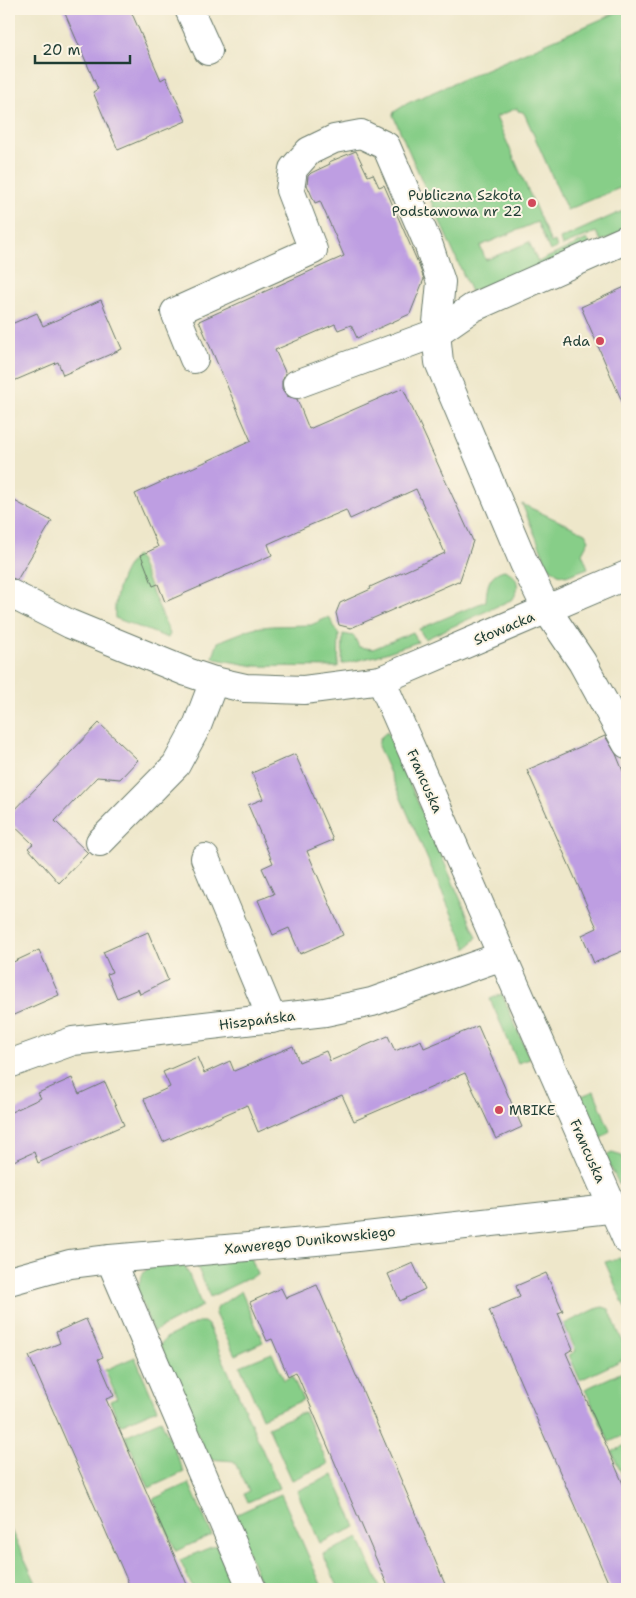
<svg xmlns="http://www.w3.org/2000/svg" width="636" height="1598" viewBox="0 0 636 1598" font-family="'Shantell Sans',sans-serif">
  <rect width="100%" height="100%" fill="#fcf5e5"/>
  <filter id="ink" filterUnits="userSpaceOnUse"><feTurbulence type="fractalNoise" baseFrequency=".02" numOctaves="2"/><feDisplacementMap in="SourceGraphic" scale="10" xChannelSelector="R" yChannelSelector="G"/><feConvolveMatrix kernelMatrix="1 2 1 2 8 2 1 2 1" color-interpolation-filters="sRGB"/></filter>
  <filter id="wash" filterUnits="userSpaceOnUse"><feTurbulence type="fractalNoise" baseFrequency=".0096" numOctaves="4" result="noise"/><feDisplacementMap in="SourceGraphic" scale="20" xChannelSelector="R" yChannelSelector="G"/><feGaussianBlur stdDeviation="1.12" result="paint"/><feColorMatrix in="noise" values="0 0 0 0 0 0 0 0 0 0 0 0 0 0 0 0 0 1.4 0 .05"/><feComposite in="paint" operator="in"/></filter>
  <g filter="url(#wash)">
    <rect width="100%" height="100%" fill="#eee7ca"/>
    <g fill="#87ce88" stroke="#53865e">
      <path d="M625,9H627V185L567,210L525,115L523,112L518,111L517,108L496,117L551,243L555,241L557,248L550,251L537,222L480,246L486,260L529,242L538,262L587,239L591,246L499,286L492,283L471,292L393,115L394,112L408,103Z"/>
      <path d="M627,209V230L601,241L596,232L562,246L560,239Z"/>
      <path d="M522,504L585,533L589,540L582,553L588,568L566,576L558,574L548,566Z"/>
      <path d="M137,555L170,634L168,638L115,618C113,598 122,568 137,555Z"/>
      <path d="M504,570C518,575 521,586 513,599L425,639L419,629L486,601C487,587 488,574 504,570Z"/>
      <path d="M329,617L339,635L338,667L255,666L215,659L213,657L218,642L253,628L272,626L311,625Z"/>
      <path d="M413,632L418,642L376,656L342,664L343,634L354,636L359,647L373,649Z"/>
      <path d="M387,732L477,937L467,949L378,746L380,738Z"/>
      <path d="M502,994L530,1059L518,1063L490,999Z"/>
      <path d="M594,1091L610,1131L599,1140L579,1097Z"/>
      <path d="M612,1153L622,1156L627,1168V1191L619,1184L605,1156Z"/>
      <path d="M251,1257L257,1274L210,1297L197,1266L201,1262Z"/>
      <path d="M620,1258L627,1275V1312L605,1262Z"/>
      <path d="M184,1263L202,1306L153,1332L137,1290L143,1273L150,1266Z"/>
      <path d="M241,1291L263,1342L235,1355L215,1314L218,1307Z"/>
      <path d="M603,1307L609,1309L626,1350V1355L624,1359L580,1380L569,1355L576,1351L564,1324L598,1308Z"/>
      <path d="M198,1322H204L208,1325L279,1488L248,1502L244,1494L249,1491L234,1461L208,1459L160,1345L166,1338Z"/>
      <path d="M272,1353L284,1380L292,1376L303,1400L262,1418L240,1366Z"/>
      <path d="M135,1357L157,1409L120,1425L110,1401L117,1398L105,1370Z"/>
      <path d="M627,1370V1434L609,1442L585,1389Z"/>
      <path d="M304,1412L328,1464L292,1480L268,1427Z"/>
      <path d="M161,1420L184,1472L149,1488L125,1436Z"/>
      <path d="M627,1444V1486L612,1452Z"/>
      <path d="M333,1475L356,1527L320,1543L297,1491Z"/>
      <path d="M189,1483L212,1535L176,1551L153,1499Z"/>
      <path d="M281,1494L323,1589H263L233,1516Z"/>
      <path d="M9,1526L39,1589H9Z"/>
      <path d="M359,1538L381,1589H339L323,1554Z"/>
      <path d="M216,1545L236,1589H193L180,1560Z"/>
    </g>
    <g id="blocks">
      <g fill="#be9ee2">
        <path d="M63,9H130L161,80L166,77L186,121L118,150L93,92L98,89Z"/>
        <path d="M356,151L368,176L373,174L379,187L384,185L418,263L424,279L410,314L357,338L351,325L338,330L335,324L275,350L286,374L282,381V389L287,396L297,399L309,429L403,388L473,541L459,583L458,581L351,628L339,625L336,613L340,603L371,589L370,587L445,553L416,489L350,519L346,510L308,526L268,544L272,555L165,602L158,584L153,586L141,555L158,547L135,494L251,441L199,321L344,256L320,201L315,203L307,185L308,176L311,173L330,164L329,162Z"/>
        <path d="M627,286V413L581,307Z"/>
        <path d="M101,300L122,349L63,375L58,362L9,383V325L37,313L43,326Z"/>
        <path d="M9,498L52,521L17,580L9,577Z"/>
        <path d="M99,723L138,760L120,779L97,777L55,821L88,853L59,883L28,848L33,844L9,821V816Z"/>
        <path d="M605,736L616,754L627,781V949L594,963L582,935L597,928L527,770Z"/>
        <path d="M295,754L333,840L307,851L343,935L300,954L289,928L273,935L258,900L274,894L262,868L273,863L248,805L263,799L252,773Z"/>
        <path d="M148,932L168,980L140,994L138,989L117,998L107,974L112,972L103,952Z"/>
        <path d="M39,950L59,995L9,1017V964Z"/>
        <path d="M478,1026L522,1127L496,1139L465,1073L354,1121L342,1095L258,1132L247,1105L163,1142L144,1099L170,1087L163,1072L197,1057L204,1073L230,1061L234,1071L293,1046L299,1062L326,1051L330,1061L388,1036L395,1051L421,1040L424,1048Z"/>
        <path d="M72,1078L79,1094L105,1082L124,1125L38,1163L34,1152L9,1163V1113L41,1098L38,1093Z"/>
        <path d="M413,1263L425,1289L400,1301L388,1274Z"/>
        <path d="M546,1273L563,1311L558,1313L573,1349L566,1353L627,1493V1589H611L489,1310L520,1297L516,1286Z"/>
        <path d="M317,1285L408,1496L447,1589H389L296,1372L288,1376L272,1339L267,1341L250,1302L281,1288L286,1298Z"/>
        <path d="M86,1319L103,1357L98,1359L114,1396L106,1399L189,1589H131L29,1356L60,1343L56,1332Z"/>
      </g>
    </g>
  </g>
  <g filter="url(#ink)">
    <use href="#blocks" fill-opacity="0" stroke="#677868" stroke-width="1"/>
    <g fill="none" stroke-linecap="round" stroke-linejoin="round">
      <g stroke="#677868" stroke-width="30">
        <g id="minor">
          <path d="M189,9L208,51"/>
          <path d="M194,359L175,312L313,250L290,190L293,169L309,151L334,139L361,134L386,146L429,246L441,282L436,333L439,362L524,563L547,610L582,662L627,744"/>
          <path d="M297,384L436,333L472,308L627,239"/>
          <path d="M9,593L70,624L187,672L214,681L245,688L304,690L381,680L627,575"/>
          <path d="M381,680L627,1240"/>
          <path d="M100,842L176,765L197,726L214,681"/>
          <path d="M205,858L272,1019"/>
          <path d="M9,1064L73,1041L325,1012L372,1002L502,956"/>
          <path d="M110,1259L252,1589"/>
          <path d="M9,1281L70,1264L110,1259L339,1239L627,1207"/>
        </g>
      </g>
      <use href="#minor" stroke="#fff" stroke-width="28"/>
    </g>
  </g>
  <g fill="#d1495b" stroke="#fcf5e5" stroke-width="2">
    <circle cx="532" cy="203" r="5"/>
    <circle cx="600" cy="341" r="5"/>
    <circle cx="499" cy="1110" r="5"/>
  </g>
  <g text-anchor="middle" stroke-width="4" stroke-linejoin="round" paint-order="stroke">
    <g font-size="14" fill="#1f3d34" stroke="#fcf5e5" text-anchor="end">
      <text x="522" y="200">Publiczna Szkoła<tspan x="522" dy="16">Podstawowa nr 22</tspan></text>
      <text x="590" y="346">Ada</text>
      <text x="509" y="1115" text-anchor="start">MBIKE</text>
    </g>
    <g font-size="14" fill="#1f3d34" stroke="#fcf5e5">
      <text transform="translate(504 628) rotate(-23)" y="5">Słowacka</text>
      <text transform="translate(425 781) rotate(66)" y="5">Francuska</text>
      <text transform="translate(257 1020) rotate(-7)" y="5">Hiszpańska</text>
      <text transform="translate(588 1151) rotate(66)" y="5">Francuska</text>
      <text transform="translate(310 1240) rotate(-6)" y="5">Xawerego Dunikowskiego</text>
    </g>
  </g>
  <rect width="636" height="1598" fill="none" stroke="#fcf5e5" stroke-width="30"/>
  <path d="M35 55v8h95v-8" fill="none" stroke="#1f3d34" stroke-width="2.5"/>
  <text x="42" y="55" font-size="15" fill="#1f3d34" stroke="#fcf5e5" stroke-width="4" paint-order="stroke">20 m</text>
</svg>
